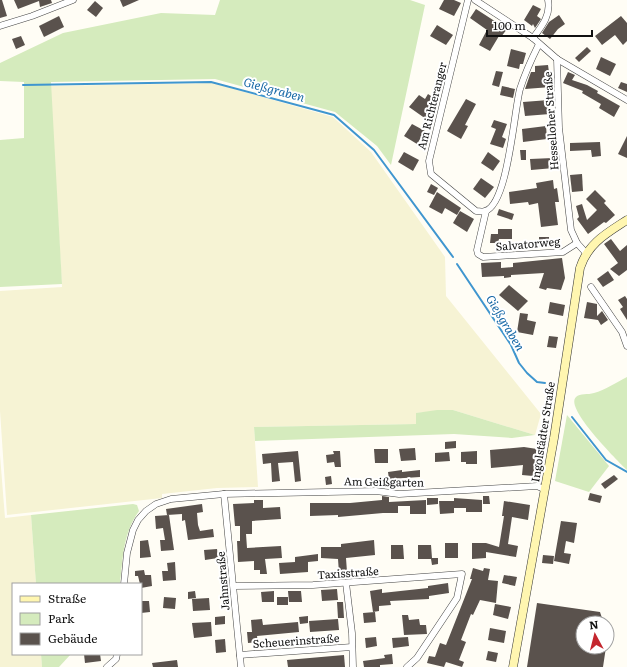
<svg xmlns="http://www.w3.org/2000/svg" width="627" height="667" viewBox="0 0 627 667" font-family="Literata,serif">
  <rect width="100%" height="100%" fill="#fffdf5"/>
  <g fill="#f6f3d4">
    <path d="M213,83L333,117L371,152L445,257L446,296L541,414L535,435L453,410L416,413V424L254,427L258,487L217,488L162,494V498L7,515L0,411V291L62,287L50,86Z"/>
    <path d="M0,455L5,518L31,515L36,584H13V654H41L42,667H0Z"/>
  </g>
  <g fill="#d5ebbd">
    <path d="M220,0H410L425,5L391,165L377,146L335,112L215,79L51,82L62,284L0,287V140L24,138V82L0,81V63L63,33L161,13L215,15Z"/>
    <path d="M627,377V470C618,461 564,408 576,397C580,393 588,395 594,393C605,390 617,382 627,377Z"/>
    <path d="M437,410H453L535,435L512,438L454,434L255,441L254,427L416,424V413Z"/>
    <path d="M567,415L609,466L589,492L555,481Z"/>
    <path d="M133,504L137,505L139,511C123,533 123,558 120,584H36L31,515Z"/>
    <path d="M41,654H71L59,667H42Z"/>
  </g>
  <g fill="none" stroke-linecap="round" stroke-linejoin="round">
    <g stroke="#3f96cf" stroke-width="2">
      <path d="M23,85L211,82L334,115L374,150L453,257"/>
      <path d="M457,264L511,345L519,363L527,373L537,382L545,383"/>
      <path d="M572,417L606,460L627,472"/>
    </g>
  </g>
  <g fill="#5a524d">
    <path d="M0,0H2L7,16L0,18Z"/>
    <path d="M14,0H51L52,3L40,7L39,1L18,9Z"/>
    <path d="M120,0H139L123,7Z"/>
    <path d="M444,0H454L461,3L454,16L439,9Z"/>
    <path d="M95,1L103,8L96,17L87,10Z"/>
    <path d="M533,5L541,9L537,16L541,19L535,28L533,24L532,26L524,20Z"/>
    <path d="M476,9L507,29L501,37L499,36L490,51L479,45L487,30L470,18Z"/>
    <path d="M559,15L565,24L558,29L550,39L542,33L549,22Z"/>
    <path d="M59,16L64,27L44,37L39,26Z"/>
    <path d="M621,16L627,23V41L623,45L615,35L602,45L595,36Z"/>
    <path d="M437,25L453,35L446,45L430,36Z"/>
    <path d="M21,36L25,45L16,49L12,39Z"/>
    <path d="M587,47L591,51L579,62L575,58Z"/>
    <path d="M511,49L526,53L523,64H520L519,69L507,66Z"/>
    <path d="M601,57L616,64L610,76L596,69Z"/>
    <path d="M548,65L551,87L525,89L531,72H535V66Z"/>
    <path d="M496,71L503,72L499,87L492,85Z"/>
    <path d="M568,72L575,75L572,80L587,85L598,91L597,93L620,106L614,117L599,108L601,104L582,93L583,91L563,83Z"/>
    <path d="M621,82L627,84V92L618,88Z"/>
    <path d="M502,86L515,89L513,98L500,95Z"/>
    <path d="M428,94L434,98L431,104L435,107L426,119L409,107L419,95L425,99Z"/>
    <path d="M466,99L476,104L465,125L468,126L461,139L447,131Z"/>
    <path d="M549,100L550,114L525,116L523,102Z"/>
    <path d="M494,120L507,124L502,137L506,139L503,148L490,144L496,129L491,127Z"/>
    <path d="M412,124L425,131L417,144L404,136Z"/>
    <path d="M546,126L547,139L523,142L522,129Z"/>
    <path d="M627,136V158L618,154Z"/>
    <path d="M600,142L601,156L592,157L591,150L570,151V143Z"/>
    <path d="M520,150H526V160H521Z"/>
    <path d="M404,152L419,160L413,171L398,162Z"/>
    <path d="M488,152L500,161L493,171L481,163Z"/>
    <path d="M553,158L554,168L531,170L530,159Z"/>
    <path d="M582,174L583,191L572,192L570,175Z"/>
    <path d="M481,178L494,187L485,198L473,189Z"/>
    <path d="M553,180L554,189L557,188L559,202H555L558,225L541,227L538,203L529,205L528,202L510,204L509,192L537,188L536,183Z"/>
    <path d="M431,184L438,188L434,195L427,192Z"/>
    <path d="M595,190L606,201L604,203L615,215L606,223L604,222L588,234L577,219L579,217L576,206L582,204L587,220L597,210L586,199Z"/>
    <path d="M437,192L461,208L457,215L445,208L442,214L429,207Z"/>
    <path d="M499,209L514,214L512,220L497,215Z"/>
    <path d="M460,211L474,219L467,232L453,223Z"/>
    <path d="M498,229H512V239H499L498,243H490L491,234H498Z"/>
    <rect x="539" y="237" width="10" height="10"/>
    <path d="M611,239L620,251L627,245V270L619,276L610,269L618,263L604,244Z"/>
    <path d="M562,258L565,278L561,290L547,288L546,290L539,288L544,273L511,275V277L504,278V276L482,277L481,263L501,262V268L513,267V263Z"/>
    <path d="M608,271L614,280L603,287L597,279Z"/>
    <path d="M509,285L528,301L518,311L499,295Z"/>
    <path d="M625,296L627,299V320L620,309L623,307L618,300Z"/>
    <path d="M550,302L565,305L563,316L548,313Z"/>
    <path d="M587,302L597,304V316L602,311L608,320L601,325L598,320L584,318Z"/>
    <path d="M520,313L528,314L527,320L536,322L533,335L517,332Z"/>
    <path d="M549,336L558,337L556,348L547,347Z"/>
    <path d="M456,441V448L445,449V442Z"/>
    <path d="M524,447L537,449L533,476L522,475L523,465L491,468L490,450Z"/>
    <path d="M415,448L416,460L401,461L399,449Z"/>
    <path d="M374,449H388V463H375Z"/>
    <path d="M298,451L301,481L295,482L293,462L278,463L280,481L272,482L271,463L263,464L262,454Z"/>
    <path d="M333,451H340L341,467H335L334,462L327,463L326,455L334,454Z"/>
    <path d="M477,451V464H466V462H461V452Z"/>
    <path d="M449,452L450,461L435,462V453Z"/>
    <path d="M402,470V472L420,470V477L389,479L388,472Z"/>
    <path d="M614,475L618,479L605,489L601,484Z"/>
    <path d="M331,476L332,484L326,485L325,477Z"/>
    <path d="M590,493L602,496L600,503L588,500Z"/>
    <path d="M382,496L389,497V502L426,500V514H410V506H398V513H383L338,517V515L310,516V503H350L382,500Z"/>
    <path d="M483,496H489L490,504H483Z"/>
    <path d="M427,498H438V504L427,505Z"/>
    <path d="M454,498L482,500V512H466V508H454V513L440,514L439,501H454Z"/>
    <path d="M254,500H263V508L280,507L281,519L252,521V534H246L247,548L281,546L282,558L265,559L267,574H260V570H254V561L238,562L237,541H240V526H235L233,504L254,503Z"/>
    <path d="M504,501L530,505L528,520L512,517L508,544L518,546L516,557L486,552V558L472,559V543H486L499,547L504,516H502Z"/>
    <path d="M202,504L203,512L197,513L198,525L200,531L213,529L214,537L188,540L185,520L182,521V514L167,515L166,509Z"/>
    <path d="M169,515L174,550L161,551L160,540H165L163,528L156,529L155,516Z"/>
    <path d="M561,521L577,523L574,543L566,541L564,553L571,554L569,564L554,561Z"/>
    <path d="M148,540L151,557L140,558V541Z"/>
    <path d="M374,540L375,555L346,558L347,572L339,573L338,559L321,558V547H341V544Z"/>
    <rect x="445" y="543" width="13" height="15"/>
    <path d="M391,545H403L404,559H391Z"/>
    <path d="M418,545H431L432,558H438V564L432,565L431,559H418Z"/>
    <path d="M217,549L218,558L205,560L204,550Z"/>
    <path d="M318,554V561L308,562V572L280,574L279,563L295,562V557Z"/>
    <path d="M543,555L554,556L553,564L542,563Z"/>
    <path d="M175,562L176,580L163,581L162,571H168L167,563Z"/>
    <path d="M473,568L483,571L484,568L490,569L488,580L498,581L496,603L480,600L473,615L471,614L461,640L466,642L459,660L464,662L462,667L446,662L444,667L427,663L429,656L435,657L440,643L446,645L472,579H470Z"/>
    <path d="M144,570L145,575H151L152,586L141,588L138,576H135V571Z"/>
    <path d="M504,575L517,577L515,586L502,583Z"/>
    <path d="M448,583L449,593L429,596V599L390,601L391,605L379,606V611L373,612L370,591L382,589V593L428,588V586Z"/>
    <path d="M337,589L338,600L322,601L321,590Z"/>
    <path d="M195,591L196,598L188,599V592Z"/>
    <path d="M274,591V602H262L261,592Z"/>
    <path d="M288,591H301L302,602H289Z"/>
    <path d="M164,597L176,598L175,609L163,608Z"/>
    <rect x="277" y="597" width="11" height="8"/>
    <path d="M209,598L210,610L193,611L192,599Z"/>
    <path d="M141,601H149L150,612L141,613Z"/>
    <path d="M337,602H343L344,618H338Z"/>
    <path d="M537,603L600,612L602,618L599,623H583V647H606L603,667H527Z"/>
    <path d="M495,604L511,607L508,619L493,615Z"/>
    <path d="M375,612L376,622L364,623L363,613Z"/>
    <path d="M402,615H408L409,620L419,619L420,625H426L427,634L404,635Z"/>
    <path d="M225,616V624L215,625V617Z"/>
    <path d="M308,616V623L300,624L299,617Z"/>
    <path d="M262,619L263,625L298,622L299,632L257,636L258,642L248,643L247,632H252L251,620Z"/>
    <path d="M338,619L339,630L310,632L309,621Z"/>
    <path d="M211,622L212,636L194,638L192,623Z"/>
    <path d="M490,628L506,631L504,643L488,640Z"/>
    <path d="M376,637L377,646L366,648L365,638Z"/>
    <path d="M408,637L409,646L393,648L392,638Z"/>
    <path d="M225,639L226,652L216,653L215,640Z"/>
    <path d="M488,651L498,653L496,662L486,660Z"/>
    <path d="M84,654H100L101,661L85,663Z"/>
    <path d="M392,654L393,664L380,665V667H364L363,661L385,658L384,655Z"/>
    <path d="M344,655L345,667H288L287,660Z"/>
    <path d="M177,660L178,667H153L152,663Z"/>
  </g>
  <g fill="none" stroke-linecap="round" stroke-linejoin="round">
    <g stroke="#444" stroke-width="7">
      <g id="minor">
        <path d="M468,0L429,161L431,174L476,211C479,211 483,212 485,211C508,205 514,111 520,89C525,73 532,58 539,44"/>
        <path d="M475,0L533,38L557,59L627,100"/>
        <path d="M0,26L32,16L73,0"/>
        <path d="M533,38C542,26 551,15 548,0"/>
        <path d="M557,59L559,128L571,230L577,243L586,253"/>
        <path d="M486,211L477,250L478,254L483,257L563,252L577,243"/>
        <path d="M591,287L622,332L627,346"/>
        <path d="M224,494L241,667"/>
        <path d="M346,583L352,633L353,667"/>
        <path d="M124,584L127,553L133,530L138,520L146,511L156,504L171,499L224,494L376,491L399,494L537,486L544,489"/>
        <path d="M234,586L313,585L462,574L457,598L417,658L407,667"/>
        <path d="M240,655L352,647"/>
        <path d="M107,667L116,659L117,654"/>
      </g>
    </g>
    <g stroke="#333" stroke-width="9">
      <path id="secondary" d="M513,667L554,438L580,268C588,243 607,233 627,220"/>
    </g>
    <use href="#minor" stroke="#fff" stroke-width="6"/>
    <use href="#secondary" stroke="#fff6b0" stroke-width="8"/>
  </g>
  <g text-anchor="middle" stroke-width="4" stroke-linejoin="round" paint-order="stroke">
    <g font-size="11" fill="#111" stroke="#fff">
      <text transform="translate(432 106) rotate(-76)" y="4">Am Richteranger</text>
      <text transform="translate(551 121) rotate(-94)" y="4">Hesselloher Straße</text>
      <text transform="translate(528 244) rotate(-5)" y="4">Salvatorweg</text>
      <text transform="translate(543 432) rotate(-81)" y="4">Ingolstädter Straße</text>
      <text transform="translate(384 482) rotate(1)" y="4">Am Geißgarten</text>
      <text transform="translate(348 573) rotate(-4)" y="4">Taxisstraße</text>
      <text transform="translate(223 581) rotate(-95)" y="4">Jahnstraße</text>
      <text transform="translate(296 641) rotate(-4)" y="4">Scheuerinstraße</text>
    </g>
    <g font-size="12" font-style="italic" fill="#1768a6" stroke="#fff">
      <text transform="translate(274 90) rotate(15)" y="4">Gießgraben</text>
      <text transform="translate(505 323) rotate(59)" y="4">Gießgraben</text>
    </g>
  </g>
  <rect x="12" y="583" width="130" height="72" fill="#ffffff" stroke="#a0a0a0"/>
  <rect x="20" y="596" width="20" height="6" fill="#fff6b0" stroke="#a0a0a0"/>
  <text x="48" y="603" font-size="12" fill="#111111">Straße</text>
  <rect x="20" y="613" width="20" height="12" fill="#d5ebbd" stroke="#a0a0a0"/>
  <text x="48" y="623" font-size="12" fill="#111111">Park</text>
  <rect x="20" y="633" width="20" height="12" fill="#5a524d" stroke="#a0a0a0"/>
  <text x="48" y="643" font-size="12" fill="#111111">Gebäude</text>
  <g transform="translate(595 635) rotate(353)"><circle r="19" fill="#ffffff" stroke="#a0a0a0"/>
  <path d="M0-3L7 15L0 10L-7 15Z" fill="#c4262e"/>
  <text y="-6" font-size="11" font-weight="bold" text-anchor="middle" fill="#111111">N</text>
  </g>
  <path d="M487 30v6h105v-6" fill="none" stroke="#111111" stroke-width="2"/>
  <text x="493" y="30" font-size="12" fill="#111111" stroke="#ffffff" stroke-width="3" paint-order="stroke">100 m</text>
</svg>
